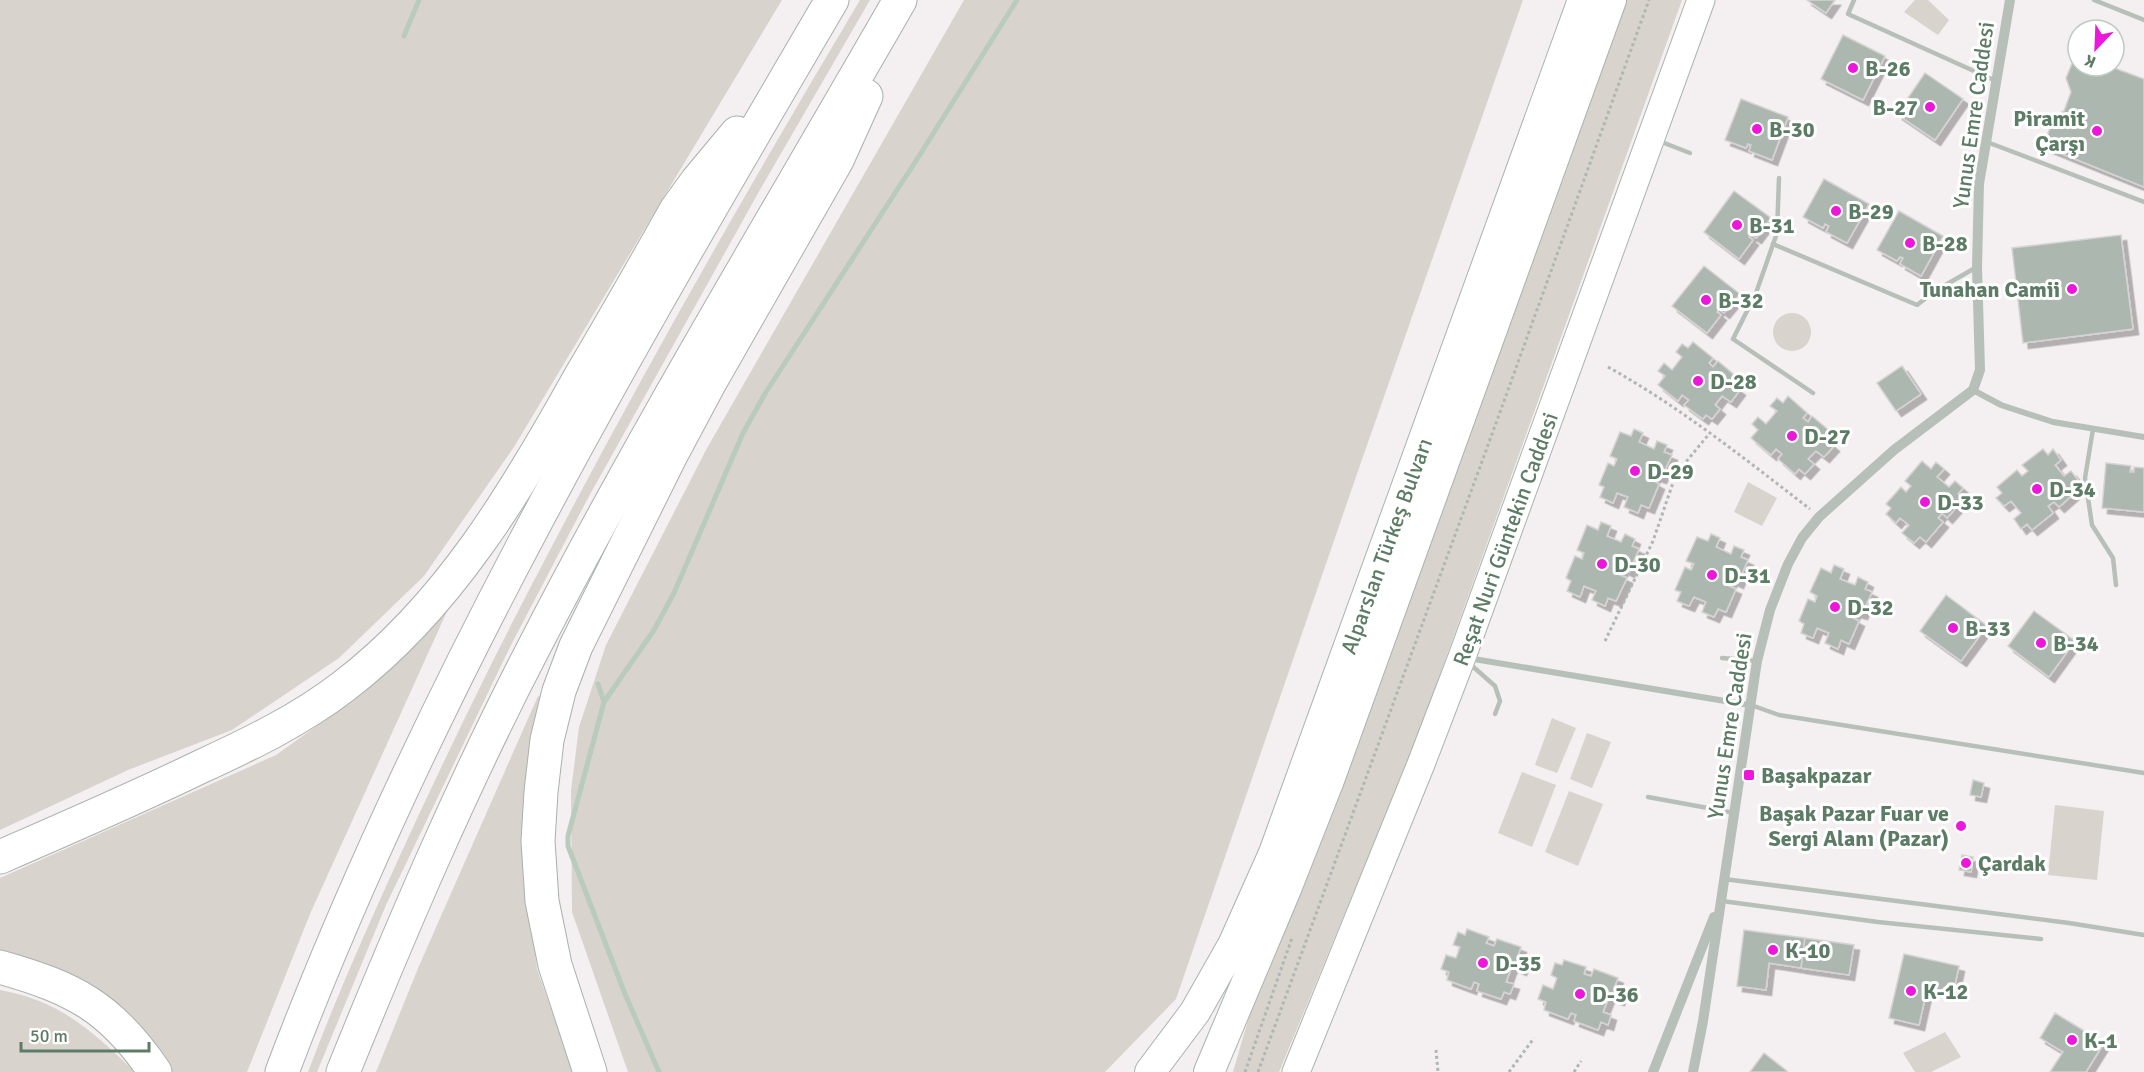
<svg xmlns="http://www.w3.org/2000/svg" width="2144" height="1072" viewBox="0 0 2144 1072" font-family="Signika,sans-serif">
  <defs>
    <filter id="shadow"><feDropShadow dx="5.5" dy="5.5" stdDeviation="0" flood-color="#0004"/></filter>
  </defs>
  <rect width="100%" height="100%" fill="#f4eff0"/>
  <g fill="#d9d3ce">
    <path d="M0,0H782L514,447L424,576L339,658L232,730L128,770L0,830Z"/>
    <path d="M860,0H870L761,188L588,498L511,645L386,905L317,1072H308C335,1000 366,930 398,860C446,755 496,652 550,550C648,363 752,181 860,0Z"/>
    <path d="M964,0H1523L1358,471L1176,999L1105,1072H628L572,912L571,791L579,727L606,645L706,450Z"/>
    <path d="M1623,0H1682L1415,744L1279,1072H1233L1255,996Z"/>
    <path d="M1915,0H1928L1949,20L1938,35L1904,12Z"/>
    <circle cx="1792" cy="332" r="19"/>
    <path d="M1748,482L1777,498L1762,526L1734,512Z"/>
    <path d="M449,607L310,914L247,1072H171L86,984L46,964L0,950V878L276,755L342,708L400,658Z"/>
    <path d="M538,696L542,698L530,908L537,969L573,1072H376L419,966Z"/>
    <path d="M1552,718L1576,728L1557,773L1535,765Z"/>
    <path d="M1587,733L1611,742L1592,788L1570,779Z"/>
    <path d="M1522,772L1556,785L1532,847L1498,833Z"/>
    <path d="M1569,791L1603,804L1578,866L1545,852Z"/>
    <path d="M2055,805L2104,811L2097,880L2048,875Z"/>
    <path d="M0,990C61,1001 92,1031 135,1072H0Z"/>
    <path d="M1945,1032L1961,1057L1931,1072H1915L1903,1053Z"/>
  </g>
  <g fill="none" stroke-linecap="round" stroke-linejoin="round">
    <g stroke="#b9cbbc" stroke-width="5">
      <path d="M404,36L419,0"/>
      <path d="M598,684L604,702"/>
      <path d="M659,1072L625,994L568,846V836L604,702L654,630L674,593L743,433L766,392L921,153L1017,0"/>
    </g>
  </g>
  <g fill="#acb8af" stroke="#d5d2d3" stroke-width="1.5" filter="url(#shadow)">
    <path d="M1807,0H1835L1826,13Z"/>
    <path d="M1843,35L1885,56L1863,100L1821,79Z"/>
    <path d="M2078,57V66H2109L2144,79V187L2043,146L2055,115L2064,111L2071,92L2066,78L2074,59Z"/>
    <path d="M1925,73L1963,99L1935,140L1897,114Z"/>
    <path d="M1741,99L1788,117L1772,160L1749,151L1751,145L1748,144L1746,148L1725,140Z"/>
    <path d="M1824,179L1869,204L1847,243L1826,232L1829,226L1825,224L1823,228L1803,217Z"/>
    <path d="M1734,191L1771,218L1756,238L1751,235L1749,237L1753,240L1739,259L1704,232Z"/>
    <path d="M1899,211L1943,236L1921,276L1900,264L1903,258L1900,257L1897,261L1877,250Z"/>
    <path d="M2121,235L2133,329L2023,343L2012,248Z"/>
    <path d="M1704,266L1740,294L1724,313L1719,309L1717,312L1721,315L1707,333L1672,306Z"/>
    <path d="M1693,342L1713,358L1709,363L1713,367L1718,361L1738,378L1733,385L1740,390L1731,402L1722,396L1715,405L1720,409L1712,419L1706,415L1703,419L1684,405L1689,400L1682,395L1678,401L1658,385L1665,376L1658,371L1664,363L1672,370L1682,357L1676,352L1682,344L1688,348Z"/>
    <path d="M1902,366L1921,394L1896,411L1877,383Z"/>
    <path d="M1788,396L1807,413L1803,418L1808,422L1812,416L1832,433L1827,440L1834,446L1824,457L1816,451L1808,459L1814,464L1805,474L1799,469L1795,474L1778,459L1782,454L1776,449L1771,455L1751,438L1758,430L1752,424L1758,417L1766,424L1777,411L1770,406L1777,398L1783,403Z"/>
    <path d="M1634,429L1643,433L1639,442L1654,449L1657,441L1667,445L1664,452L1672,455L1661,478L1655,476L1653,481L1659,484L1649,508L1641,505L1638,513L1624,507L1628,497L1617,493L1613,503L1600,497L1604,487L1599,485L1608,463L1614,466L1617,459L1610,456L1620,432L1631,436Z"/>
    <path d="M2043,449L2048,455L2053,449L2061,460L2055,465L2064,476L2071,471L2078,480L2072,485L2077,491L2059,507L2054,502L2048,506L2053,513L2032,530L2027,524L2021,529L2014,519L2021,513L2011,501L2004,506L1996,498L2002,493L1997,487L2017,470L2022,476L2028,471L2022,465Z"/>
    <path d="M1922,461L1931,469L1936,462L1944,469L1937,477L1949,487L1955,481L1963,488L1958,494L1964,499L1947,518L1942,513L1938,518L1943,522L1926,542L1920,537L1914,543L1902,533L1909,525L1900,518L1896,523L1886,514L1891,508L1886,504L1901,487L1906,492L1911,486L1905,481Z"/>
    <path d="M2106,463L2131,466L2130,472H2134V467L2144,468V512L2102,508Z"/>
    <path d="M1601,522L1611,526L1607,536L1621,542L1625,534L1635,539L1632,546L1639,549L1629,572L1623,569L1620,575L1627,578L1616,601L1608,598L1605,606L1592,600L1596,591L1584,586L1580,597L1567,591L1571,581L1566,578L1575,556L1582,559L1584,553L1577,550L1587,525L1598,530Z"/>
    <path d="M1711,534L1720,538L1716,547L1731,554L1734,546L1744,550L1741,557L1748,560L1738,583L1732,580L1729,586L1736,589L1726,612L1718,609L1714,617L1702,612L1706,602L1694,597L1689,606L1677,601L1681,592L1675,590L1685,567L1691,570L1694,564L1686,561L1697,537L1708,541Z"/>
    <path d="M1834,565L1844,569L1840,579L1855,585L1858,577L1868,582L1865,589L1872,592L1862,614L1855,612L1853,618L1859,621L1849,644L1841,640L1838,649L1825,643L1829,633L1817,628L1813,638L1801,633L1804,624L1799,621L1808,599L1815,602L1817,596L1810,592L1821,568L1831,573Z"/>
    <path d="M1946,595L1987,626L1961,661L1920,631Z"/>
    <path d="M2034,611L2075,641L2049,677L2008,646Z"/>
    <path d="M1973,780L1984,783L1981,797L1970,795Z"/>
    <path d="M1962,855L1973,857L1971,872L1959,870Z"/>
    <path d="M1467,929L1489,937L1486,943L1494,946L1497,939L1521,947L1517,958L1525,961L1521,970L1512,966L1506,982L1514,984L1510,994L1504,992L1501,999L1477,991L1479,984L1474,982L1471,989L1447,980L1449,972L1441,969L1446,955L1456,958L1460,947L1453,945L1458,932L1465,935Z"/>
    <path d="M1744,930L1805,938L1801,968L1769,963L1766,990L1737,986Z"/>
    <path d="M1805,938L1854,945L1849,975L1801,968Z"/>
    <path d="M1904,954L1959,966L1953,994L1927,989L1919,1025L1889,1018Z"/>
    <path d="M1564,960L1586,967L1584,974L1591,976L1594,969L1618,978L1614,988L1622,991L1619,1000L1609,997L1603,1012L1611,1015L1608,1025L1601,1022L1598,1030L1574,1021L1576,1015L1571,1013L1568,1019L1544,1010L1546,1002L1538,999L1543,985L1553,989L1557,978L1551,975L1555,963L1562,965Z"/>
    <path d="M2055,1013L2104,1043L2086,1072H2050L2063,1052L2040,1038Z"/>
    <path d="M1764,1053L1787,1071L1786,1072H1750Z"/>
  </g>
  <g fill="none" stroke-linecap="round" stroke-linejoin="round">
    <g stroke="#a9b5ad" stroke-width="29">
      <path id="secondary" d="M1296,1072L1421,764L1462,657L1701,0"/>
    </g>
    <g stroke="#a8b4ac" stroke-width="32">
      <g id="primary">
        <path d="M1150,1072L1195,1012L1233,945L1274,853L1583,0"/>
        <path d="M1209,1072L1286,889L1329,780L1611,0"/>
      </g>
    </g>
    <g stroke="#a8b2ab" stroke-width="35">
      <g id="motorway">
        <path d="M0,857C67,828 134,799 200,767C250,744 300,720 344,686C448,607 516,492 579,379C612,323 644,267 676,210L697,181L737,133"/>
        <path d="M0,967C74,988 111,1007 155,1072"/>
        <path d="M282,1072C424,696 629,346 832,0"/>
        <path d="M343,1072C401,929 461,788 532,651C646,429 776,216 900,0"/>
        <path d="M590,1072L555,965L542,901L538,841L541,792L547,740L559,691L576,646L671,455L710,382L837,160L866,96"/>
      </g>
    </g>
    <g stroke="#afb7b2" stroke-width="3" stroke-dasharray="3 3" stroke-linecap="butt">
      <path d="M1608,367C1680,407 1745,459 1810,509"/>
      <path d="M1605,641L1653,541L1676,474L1709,434"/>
      <path d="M1436,1050L1438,1072"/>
      <path d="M1245,1072L1292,938"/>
      <path d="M1258,1072L1495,426L1649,0"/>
      <path d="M1509,1072L1534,1038"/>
      <path d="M1574,1072L1581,1061"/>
    </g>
    <g stroke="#b6c0b9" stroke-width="4.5">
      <path d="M1854,0L1848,14L1996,81"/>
      <path d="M2094,0L2144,20"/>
      <path d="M1659,141L1690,153"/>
      <path d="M1987,142L2144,202"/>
      <path d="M1779,178L1777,233L1756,293L1733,339L1813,393"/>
      <path d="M1773,244L1917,305L1935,291L1975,268"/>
      <path d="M2093,429L2085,478L2092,525L2113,558L2116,585"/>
      <path d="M1722,658L1757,661"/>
      <path d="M1470,664L1495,686L1500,701L1495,714"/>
      <path d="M1751,705L1779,715L2144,773"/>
      <path d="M1648,797L1735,813"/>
      <path d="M1724,879L2069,923L2144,935"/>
      <path d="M1722,901L1878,922L2041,939"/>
    </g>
    <g stroke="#b6c0b9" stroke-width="6">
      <path d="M1973,390L2001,405L2053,422L2144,437"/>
      <path d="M1468,658L1749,705"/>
    </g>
    <g stroke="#b6c0b9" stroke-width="10">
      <path d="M1653,1072L1714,917"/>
      <path d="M1693,1072L1703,1021L1757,661L1770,610L1788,564L1802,538L1819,517L1894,450L1973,390L1980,370L1977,267L1979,184L2010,0"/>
    </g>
    <use href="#secondary" stroke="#fff" stroke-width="27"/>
    <use href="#primary" stroke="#fff" stroke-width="30"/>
    <use href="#motorway" stroke="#fff" stroke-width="33"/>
  </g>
  <g fill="#ec17da" stroke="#fff" stroke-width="2">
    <circle cx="1853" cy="68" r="6"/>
    <circle cx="1930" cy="107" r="6"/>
    <circle cx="1757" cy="129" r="6"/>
    <circle cx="2097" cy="131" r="6"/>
    <circle cx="1836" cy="211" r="6"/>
    <circle cx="1737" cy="225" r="6"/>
    <circle cx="1910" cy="243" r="6"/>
    <circle cx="2072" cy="289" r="6"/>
    <circle cx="1706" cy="300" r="6"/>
    <circle cx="1698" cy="381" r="6"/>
    <circle cx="1792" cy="436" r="6"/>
    <circle cx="1635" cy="471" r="6"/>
    <circle cx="2037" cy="489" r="6"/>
    <circle cx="1925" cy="502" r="6"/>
    <circle cx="1602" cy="564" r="6"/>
    <circle cx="1712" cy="575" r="6"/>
    <circle cx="1835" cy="607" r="6"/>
    <circle cx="1953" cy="628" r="6"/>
    <circle cx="2041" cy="643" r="6"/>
    <rect x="1743" y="769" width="12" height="12" rx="3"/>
    <circle cx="1961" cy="826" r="6"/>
    <circle cx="1966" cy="863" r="6"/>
    <circle cx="1773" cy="950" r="6"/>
    <circle cx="1483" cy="963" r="6"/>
    <circle cx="1911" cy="991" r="6"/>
    <circle cx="1580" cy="994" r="6"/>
    <circle cx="2072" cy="1040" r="6"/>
  </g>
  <g text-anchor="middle" stroke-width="6" stroke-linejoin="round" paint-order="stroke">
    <g font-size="22" font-weight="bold" fill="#5d7c66" stroke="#fff" text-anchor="start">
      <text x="1865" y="76">B-26</text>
      <text x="1918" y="115" text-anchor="end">B-27</text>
      <text x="2085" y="126" text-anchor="end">Piramit<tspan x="2085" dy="25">Çarşı</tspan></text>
      <text x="1769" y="137">B-30</text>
      <text x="1848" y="219">B-29</text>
      <text x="1749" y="233">B-31</text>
      <text x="1922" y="251">B-28</text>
      <text x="2060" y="297" text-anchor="end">Tunahan Camii</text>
      <text x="1718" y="308">B-32</text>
      <text x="1710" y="389">D-28</text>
      <text x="1804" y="444">D-27</text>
      <text x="1647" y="479">D-29</text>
      <text x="2049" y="497">D-34</text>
      <text x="1937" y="510">D-33</text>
      <text x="1614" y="572">D-30</text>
      <text x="1724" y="583">D-31</text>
      <text x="1847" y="615">D-32</text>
      <text x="1965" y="636">B-33</text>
      <text x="2053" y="651">B-34</text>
      <text x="1761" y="783">Başakpazar</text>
      <text x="1949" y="821" text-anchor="end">Başak Pazar Fuar ve<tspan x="1949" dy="25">Sergi Alanı (Pazar)</tspan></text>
      <text x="1978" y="871">Çardak</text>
      <text x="1785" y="958">K-10</text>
      <text x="1495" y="971">D-35</text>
      <text x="1923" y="999">K-12</text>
      <text x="1592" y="1002">D-36</text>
      <text x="2084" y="1048">K-1</text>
    </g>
    <g font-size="22" fill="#5d7c66" stroke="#fff">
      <text transform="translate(1973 115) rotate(-82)" y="8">Yunus Emre Caddesi</text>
      <text transform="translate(1505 539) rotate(-70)" y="8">Reşat Nuri Güntekin Caddesi</text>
      <text transform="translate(1386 546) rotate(-70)" y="8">Alparslan Türkeş Bulvarı</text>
      <text transform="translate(1729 726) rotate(-81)" y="8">Yunus Emre Caddesi</text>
    </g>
  </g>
  <g transform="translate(2096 48) rotate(203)"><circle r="28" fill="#ffffff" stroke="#becbc2" stroke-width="1.5"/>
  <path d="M0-4.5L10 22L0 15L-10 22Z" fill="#ec17da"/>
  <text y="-9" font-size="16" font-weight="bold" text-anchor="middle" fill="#5d7c66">K</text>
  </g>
  <path d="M21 1042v9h128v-9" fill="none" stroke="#5d7c66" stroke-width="3"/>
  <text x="30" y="1042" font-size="18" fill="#5d7c66" stroke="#ffffff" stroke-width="4.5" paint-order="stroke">50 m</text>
</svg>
